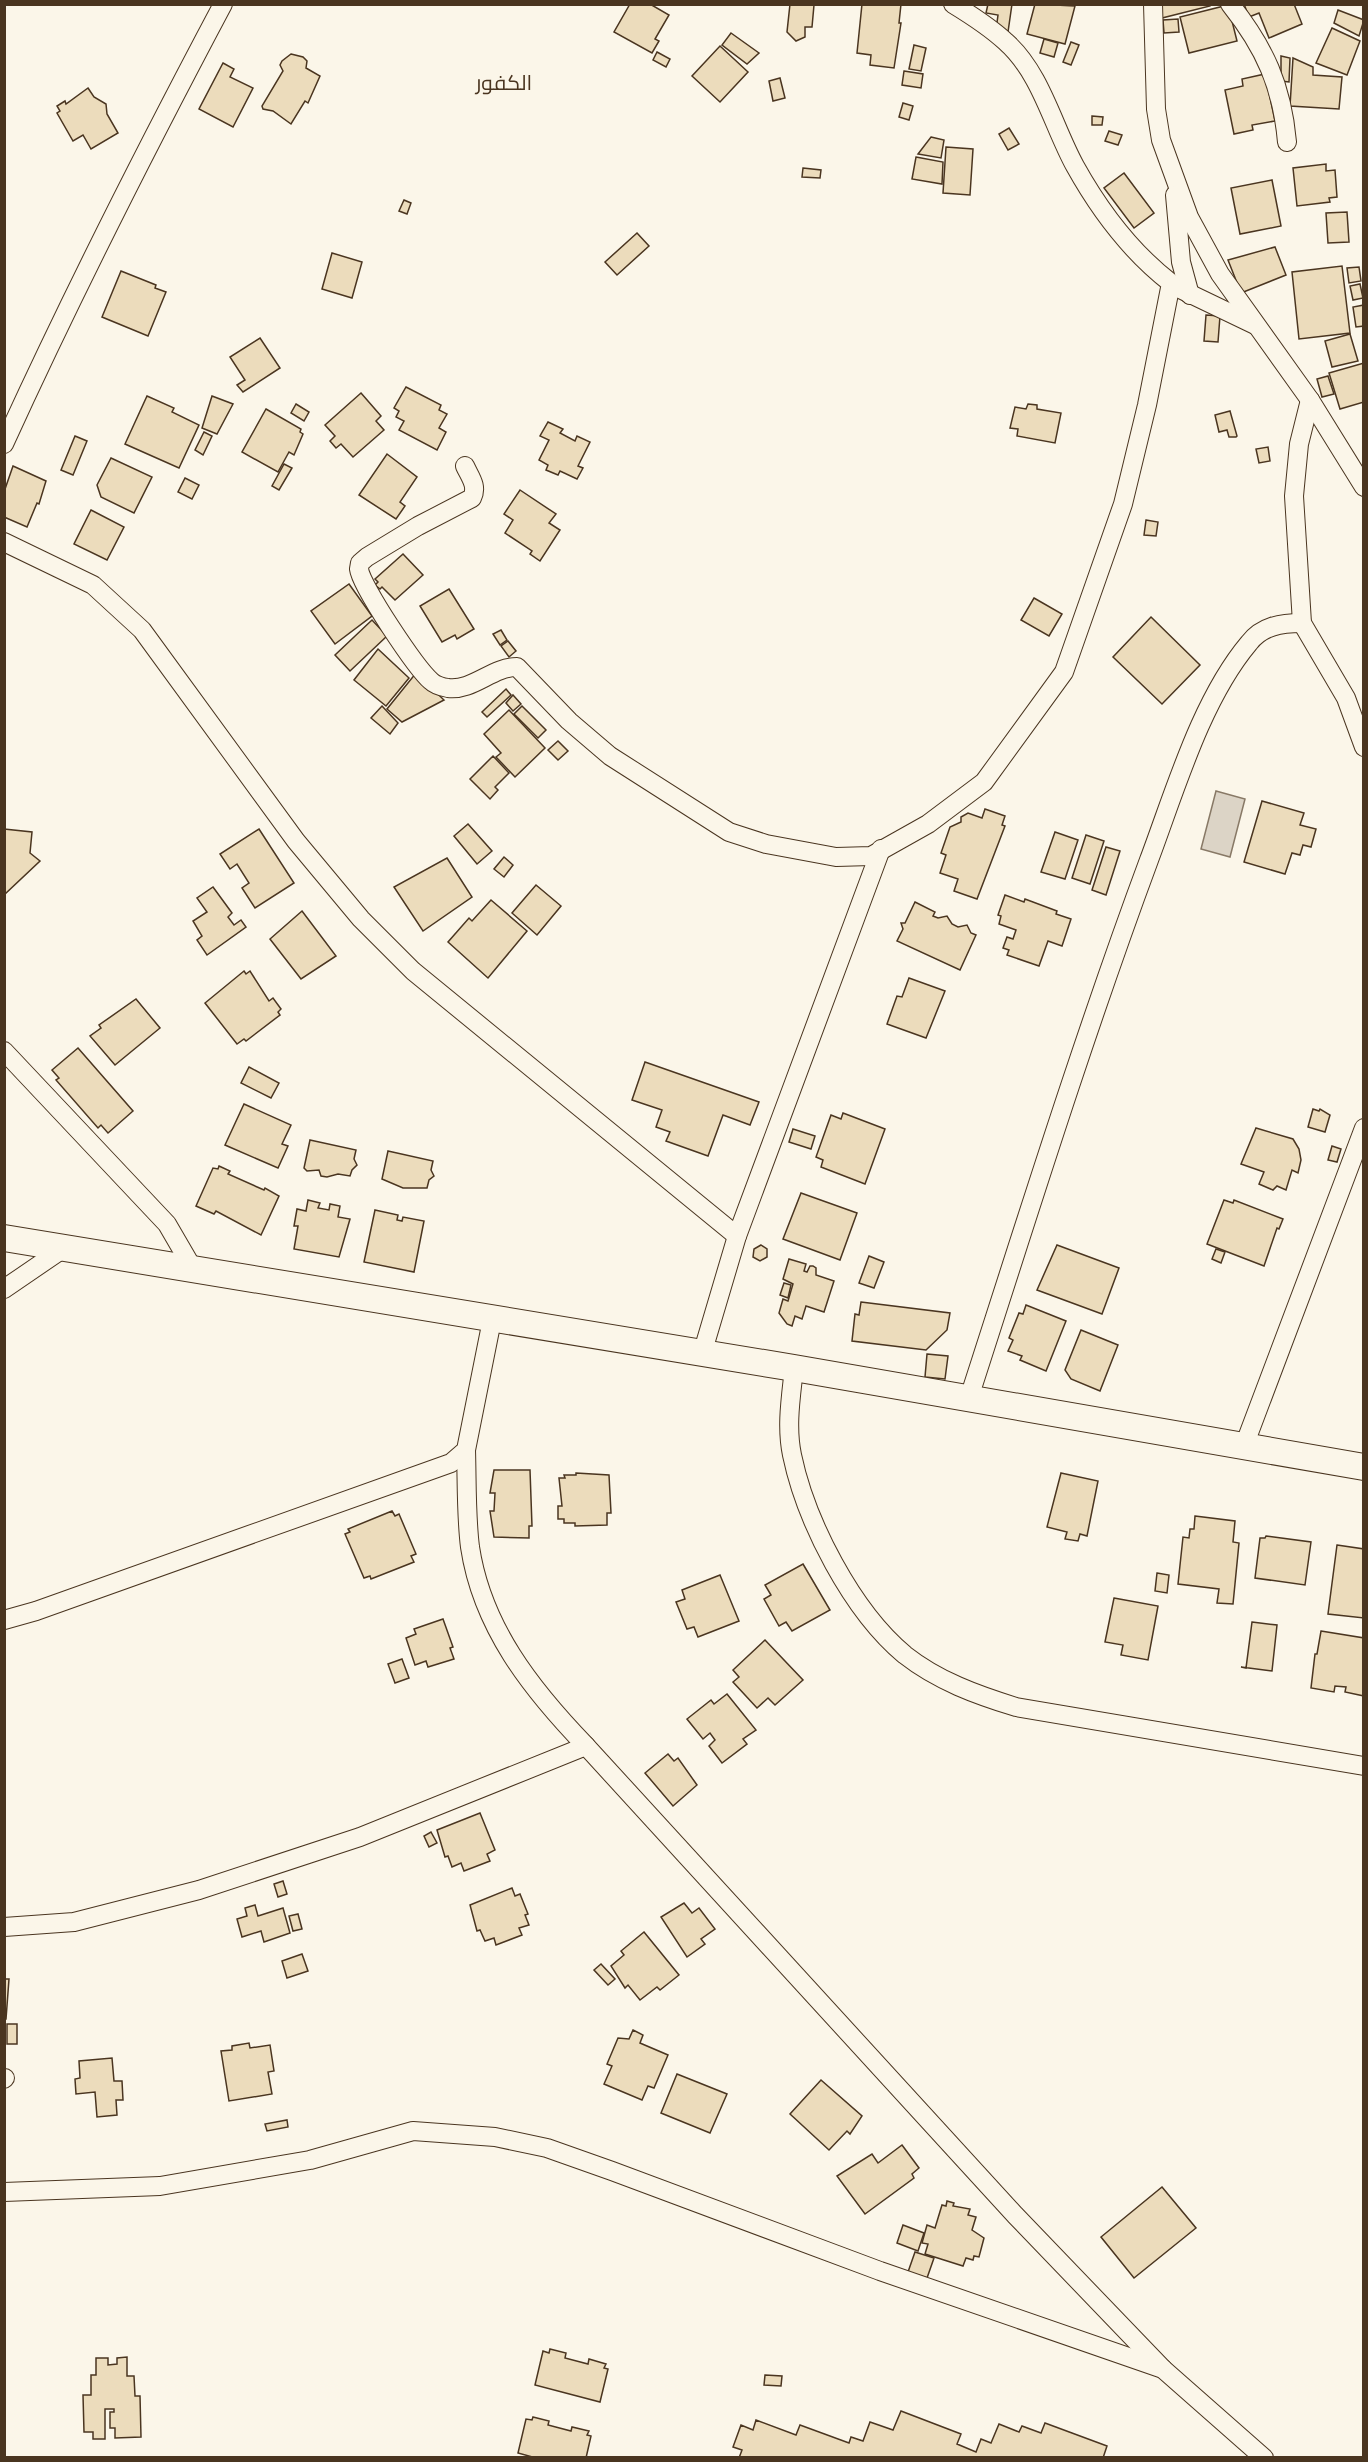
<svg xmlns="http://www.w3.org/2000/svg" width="1368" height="2462" viewBox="0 0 1368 2462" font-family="Ubuntu,Cairo,sans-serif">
  <rect width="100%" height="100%" fill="#fbf6e9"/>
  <path fill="#dcd4c6" stroke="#887966" stroke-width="1.5" d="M1216,791L1245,799L1230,857L1201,849Z"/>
  <g fill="#ecdcbc" stroke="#4a3520" stroke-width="1.5">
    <path d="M630,4H650L669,15L655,39L659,41L652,53L614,32Z"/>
    <path d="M790,4L814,5L812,27H805V37L796,41L787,32Z"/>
    <path d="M862,4H901L899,23H901L894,68L870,65L871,55L857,53Z"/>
    <path d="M988,4H1012L1008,32L996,30L998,15L986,13Z"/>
    <path d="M1035,4L1075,6L1065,44L1027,34Z"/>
    <path d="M1160,4H1210V6L1162,18Z"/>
    <path d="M1244,4H1294L1302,24L1269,38L1259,13L1249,17Z"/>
    <path d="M1228,5L1237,41L1189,53L1180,17Z"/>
    <path d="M1338,10L1364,20L1359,36L1334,23Z"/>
    <path d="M1178,19L1179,32L1164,33L1163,20Z"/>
    <path d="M1332,28L1360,41L1347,75L1316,63Z"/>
    <path d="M731,33L759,53L747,64L722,45Z"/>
    <path d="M1044,39L1058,43L1054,57L1040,53Z"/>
    <path d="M1071,42L1079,45L1071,65L1063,62Z"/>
    <path d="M914,45L926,48L921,71L909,69Z"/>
    <path d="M720,46L748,72L720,102L692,76Z"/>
    <path d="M657,52L670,59L666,67L653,60Z"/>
    <path d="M291,54L303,57L307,61L306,68L320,76L308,103L305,101L291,124L273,111L263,109L262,106L283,71L280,65L282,61Z"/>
    <path d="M1281,56L1290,58L1289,82L1281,81Z"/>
    <path d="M1293,58L1313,67V75L1342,77L1339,109L1290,106Z"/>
    <path d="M223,63L234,69L230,77L253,88L233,127L199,109Z"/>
    <path d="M904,71L923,74L921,88L902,85Z"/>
    <path d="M1265,74L1275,121L1252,125L1253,130L1234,134L1225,90L1243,86L1242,79Z"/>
    <path d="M780,78L785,98L773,101L769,81Z"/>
    <path d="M88,88L94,97L106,104L107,114L118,133L91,149L83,135L73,141L57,113L60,111L57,106L65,101L66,104Z"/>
    <path d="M903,103L913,106L909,120L899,117Z"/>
    <path d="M1092,116L1103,117L1102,125H1092Z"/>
    <path d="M1009,128L1019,144L1008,150L999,134Z"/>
    <path d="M1109,131L1122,135L1118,145L1105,141Z"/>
    <path d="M931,137L944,140L941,158L918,154Z"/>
    <path d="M946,147L973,149L970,195L943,193Z"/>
    <path d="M916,157L943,162L942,184L912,179Z"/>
    <path d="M1326,164V171L1335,170L1337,197L1329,198L1330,202L1297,206L1293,168Z"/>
    <path d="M803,168L821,170L820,178L802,177Z"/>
    <path d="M1124,173L1154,213L1134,228L1104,188Z"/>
    <path d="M1272,180L1281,226L1240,234L1231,188Z"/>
    <path d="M404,200L411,203L407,214L399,211Z"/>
    <path d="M1347,212L1349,242L1328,243L1326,213Z"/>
    <path d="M637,233L649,246L617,275L605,262Z"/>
    <path d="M1275,247L1286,275L1241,293L1228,260Z"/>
    <path d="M332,253L362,262L352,298L322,289Z"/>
    <path d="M1342,266L1350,333L1299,339L1292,272Z"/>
    <path d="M1359,267L1361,281L1349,283L1347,268Z"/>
    <path d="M121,271L156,285L155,288L166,292L148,336L102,317Z"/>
    <path d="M1360,284L1363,298L1353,300L1350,286Z"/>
    <path d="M1364,305V326L1356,327L1353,307Z"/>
    <path d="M1206,315L1220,316L1218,342L1204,341Z"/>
    <path d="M1350,334L1358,361L1332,367L1325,341Z"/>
    <path d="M260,338L280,368L243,392L237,385L245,380L230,357Z"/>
    <path d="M1364,363V402L1340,409L1329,373Z"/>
    <path d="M1328,376L1334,394L1322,397L1317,379Z"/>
    <path d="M406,387L441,405L439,410L447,414L439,428L446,432L437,450L399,430L404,421L396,417L399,411L394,408Z"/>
    <path d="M361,393L381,416L376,421L384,430L353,457L341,444L336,448L330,441L335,436L325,425Z"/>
    <path d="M147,396L174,408L172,412L199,425L179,468L125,444Z"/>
    <path d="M212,396L233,404L217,434L202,428Z"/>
    <path d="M296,404L309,412L304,421L291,413Z"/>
    <path d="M1028,404L1037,405V409L1061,413L1055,443L1017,436L1018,429L1010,428L1015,407L1026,409Z"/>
    <path d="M266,409L301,429L300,432L303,434L294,455L289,452L278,472L242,452Z"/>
    <path d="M1230,411L1237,436L1236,437H1229L1227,430L1219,432L1215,415Z"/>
    <path d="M548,422L563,429L560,433L575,441L577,436L590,442L578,466L583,468L577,479L560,471L558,475L546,470L548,465L539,460L549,440L540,436Z"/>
    <path d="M204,432L212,436L203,455L195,450Z"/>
    <path d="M75,436L87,441L73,475L61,470Z"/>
    <path d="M1268,447L1270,461L1259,463L1256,449Z"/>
    <path d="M387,454L417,477L400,502L405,506L396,519L359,495Z"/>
    <path d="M111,458L152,477L134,513L101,497L97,485Z"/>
    <path d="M284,464L292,468L279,490L272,486Z"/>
    <path d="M13,466L46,481L39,504L37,503L27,527L4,517V492Z"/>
    <path d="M185,478L199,485L192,499L178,492Z"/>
    <path d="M520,490L556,514L549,523L560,530L540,561L530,554L532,551L505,533L513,520L504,514Z"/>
    <path d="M91,510L124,527L107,560L74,544Z"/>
    <path d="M1146,520L1158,522L1156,536L1144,535Z"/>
    <path d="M403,554L423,575L395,600L382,587L380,589L375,585L378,582L375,579Z"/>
    <path d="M349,584L372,616L335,644L311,611Z"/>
    <path d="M449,589L474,629L457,639L455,635L442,642L420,606Z"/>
    <path d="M1034,598L1062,614L1049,636L1021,620Z"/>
    <path d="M1151,617L1200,665L1162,704L1113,657Z"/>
    <path d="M372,620L387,636L350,671L335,655Z"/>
    <path d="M501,630L507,640L500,645L493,634Z"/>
    <path d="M508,641L516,651L509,657L501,646Z"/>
    <path d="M378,649L409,678L386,706L354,680Z"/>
    <path d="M416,673L444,700L402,722L387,709Z"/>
    <path d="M506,689L511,695L487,717L482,712Z"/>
    <path d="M513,695L521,704L513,711L506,703Z"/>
    <path d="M382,706L398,723L390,734L371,718Z"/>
    <path d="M522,706L546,730L538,738L514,714Z"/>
    <path d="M509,710L545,748L515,777L496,757L501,753L484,734Z"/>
    <path d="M558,741L568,751L558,760L548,750Z"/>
    <path d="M493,756L509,773L495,787L498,790L490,799L470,779Z"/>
    <path d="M1262,801L1304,813L1300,825L1316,829L1311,847L1303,845L1300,855L1292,853L1285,874L1244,862Z"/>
    <path d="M985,809L1005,816L1002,825L1005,826L977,899L954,891L958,879L940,873L946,855L941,853L950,827L961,822V817L968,813L982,818Z"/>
    <path d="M468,824L492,851L477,864L454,836Z"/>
    <path d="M4,829L32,832L30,853L40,861L5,894Z"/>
    <path d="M259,829L294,883L255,908L242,888L249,883L237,864L230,869L220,854Z"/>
    <path d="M1055,832L1078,840L1065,879L1041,872Z"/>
    <path d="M1086,835L1104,841L1090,884L1072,878Z"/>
    <path d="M1106,847L1120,851L1106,895L1092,890Z"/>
    <path d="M504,857L513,865L504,877L494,869Z"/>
    <path d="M447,858L472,897L423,931L394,887Z"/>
    <path d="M536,885L561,906L537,935L512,913Z"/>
    <path d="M213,887L232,913L228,917L234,925L241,920L246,927L207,955L197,940L202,936L193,921L207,912L197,898Z"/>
    <path d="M1005,895L1024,902L1025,899L1057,911L1056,914L1071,919L1062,946L1048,941L1039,966L1007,955L1009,950L1003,948L1007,937L1013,939L1016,930L999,924L1001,916L998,915Z"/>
    <path d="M491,900L527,931L488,978L448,942L469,918L472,921Z"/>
    <path d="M915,902L935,912L933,916L938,918L947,916L952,924L958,927L967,925L971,933L976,935L960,970L897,941L903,929L901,923H905Z"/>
    <path d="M302,911L336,956L301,979L270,939Z"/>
    <path d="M244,971L246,974L250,971L269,1001L273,998L281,1009L278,1012L280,1015L246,1041L244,1039L237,1044L205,1003Z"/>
    <path d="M909,978L945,991L926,1038L887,1024L897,996L902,997Z"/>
    <path d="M136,999L160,1028L115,1065L90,1036L101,1028L99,1025Z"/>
    <path d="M78,1048L133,1111L108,1133L101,1125L98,1128L56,1080L59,1078L52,1070Z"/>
    <path d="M645,1062L759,1102L750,1125L723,1115L708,1156L666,1141L670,1132L656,1127L662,1110L632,1100Z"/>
    <path d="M249,1067L279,1083L271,1098L241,1083Z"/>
    <path d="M244,1104L291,1125L282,1144L288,1146L278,1168L225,1145Z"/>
    <path d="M1313,1109L1319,1111L1320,1109L1330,1115L1325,1132L1308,1127Z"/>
    <path d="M843,1113L885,1129L865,1184L821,1167L823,1160L816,1157L831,1115L841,1119Z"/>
    <path d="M1256,1128L1293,1139L1299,1149L1301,1160L1298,1173L1292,1170L1286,1190L1277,1186L1273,1190L1259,1184L1264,1172L1241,1164Z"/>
    <path d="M793,1129L815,1136L811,1149L789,1142Z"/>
    <path d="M310,1140L356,1150L354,1159L357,1165L352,1170L350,1176L338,1174L327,1177L321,1176L319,1170L307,1171L304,1168Z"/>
    <path d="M1332,1146L1341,1149L1337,1162L1328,1160Z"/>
    <path d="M388,1151L433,1161L431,1170L434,1176L429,1180L427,1188H403L382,1179Z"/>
    <path d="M219,1166L230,1171L228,1174L264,1190L265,1188L279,1196L261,1235L216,1211L214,1214L196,1206L213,1168L218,1169Z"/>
    <path d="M801,1193L857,1213L840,1260L783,1239Z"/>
    <path d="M308,1200L320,1203L318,1208L329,1210L330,1204L340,1206L338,1217L350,1219L339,1257L294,1249L298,1226H294L297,1209L306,1211Z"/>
    <path d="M1224,1200L1233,1203L1234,1200L1283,1219L1279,1229L1277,1228L1264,1266L1207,1244Z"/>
    <path d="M375,1210L398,1215L397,1220L402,1221L403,1217L424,1221L414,1272L364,1262Z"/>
    <path d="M761,1245L767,1249V1257L760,1261L753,1257L754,1249Z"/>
    <path d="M1057,1245L1119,1268L1102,1314L1037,1290Z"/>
    <path d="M1216,1249L1225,1252L1221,1263L1212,1259Z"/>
    <path d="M869,1256L884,1262L874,1288L859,1283Z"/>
    <path d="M789,1259L806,1264L804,1271L807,1272L810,1266H813L816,1268V1275L834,1281L824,1312L806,1306L802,1319L795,1316L792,1326L787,1324L779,1313L783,1299L788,1301L793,1284L783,1279Z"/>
    <path d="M784,1283L791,1285L788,1298L780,1295Z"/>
    <path d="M861,1302L950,1313L947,1330L926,1350L852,1341L855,1314L859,1315Z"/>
    <path d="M1026,1305L1066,1321L1046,1371L1020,1360L1022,1356L1008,1351L1013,1340L1009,1338L1019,1313L1023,1314Z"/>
    <path d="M1081,1330L1118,1345L1100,1391L1071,1379L1065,1370Z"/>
    <path d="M927,1354L948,1356L945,1379L925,1377Z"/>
    <path d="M494,1470H530L532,1526H529V1538L494,1537L490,1511H494L495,1493H490Z"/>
    <path d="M576,1473L609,1475L611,1513H607V1525L575,1526V1523H564V1519H558V1506H562L559,1478H565L564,1475H576Z"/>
    <path d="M1061,1473L1098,1481L1087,1536L1080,1534L1078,1541L1065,1539L1067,1532L1047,1527Z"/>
    <path d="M392,1511L395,1516L399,1514L416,1554L411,1556L414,1562L371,1579L370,1576L364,1578L345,1534L350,1532L348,1529Z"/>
    <path d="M1195,1516L1235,1521L1233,1542L1239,1543L1233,1604L1217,1603L1219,1589L1178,1584L1183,1537L1189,1538L1190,1529H1194Z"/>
    <path d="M1266,1536L1311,1542L1305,1585L1255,1578L1260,1538H1265Z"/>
    <path d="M1337,1545L1364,1549V1618L1328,1614Z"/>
    <path d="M803,1564L830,1610L792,1631L786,1622L779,1626L764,1599L771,1595L765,1585Z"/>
    <path d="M1157,1573L1169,1575L1167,1593L1155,1591Z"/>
    <path d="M720,1575L739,1621L698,1637L694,1627L687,1629L676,1602L685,1599L682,1590Z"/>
    <path d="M1114,1598L1158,1606L1148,1660L1121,1655L1123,1645L1105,1642Z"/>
    <path d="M443,1619L453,1647L450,1648L454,1659L428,1667L426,1661L415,1665L406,1638L416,1634L414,1629Z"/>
    <path d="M1252,1622L1277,1625L1272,1671L1241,1667L1246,1668Z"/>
    <path d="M1321,1631L1364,1638V1696L1345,1692L1346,1687L1335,1686L1334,1692L1311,1688L1315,1654H1317Z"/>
    <path d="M765,1640L803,1680L775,1705L768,1698L757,1708L733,1682L739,1677L733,1670Z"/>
    <path d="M402,1659L409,1678L395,1683L388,1664Z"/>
    <path d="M727,1694L756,1730L743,1739L747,1744L722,1763L709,1746L715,1740L710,1733L703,1739L687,1719L711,1700L714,1704Z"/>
    <path d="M668,1754L674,1761L678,1758L697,1785L673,1806L645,1773Z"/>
    <path d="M480,1813L495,1850L487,1854L490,1861L464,1871L461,1863L452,1867L448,1856L445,1857L437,1830Z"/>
    <path d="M431,1832L437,1843L429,1847L424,1836Z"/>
    <path d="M283,1881L287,1894L278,1897L274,1884Z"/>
    <path d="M512,1888L515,1896L520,1894L528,1914L525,1915L529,1925L519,1928L522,1935L496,1945L494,1938L485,1941L480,1930L477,1931L470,1905Z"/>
    <path d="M684,1903L692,1913L699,1908L715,1929L701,1939L705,1944L687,1957L661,1917Z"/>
    <path d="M255,1905L258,1916L283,1908L290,1933L264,1942L261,1931L242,1937L237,1919L247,1916L245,1908Z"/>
    <path d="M298,1914L302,1929L293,1931L289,1916Z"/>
    <path d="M644,1932L679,1975L660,1990L657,1987L640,2000L628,1985L625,1988L611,1966L624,1955L621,1951Z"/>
    <path d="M302,1954L308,1971L287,1978L282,1961Z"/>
    <path d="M601,1964L615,1979L608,1985L594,1970Z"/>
    <path d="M4,1979H9L6,2019H4Z"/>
    <rect x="7" y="2024" width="10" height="20"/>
    <path d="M633,2030L643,2035L640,2043L668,2055L654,2088L648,2086L642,2100L604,2084L612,2066L607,2064L618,2038L629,2039Z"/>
    <path d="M249,2043L250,2048L270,2045L274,2071L268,2072L272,2094L229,2101L221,2051L232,2050V2046Z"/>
    <path d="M112,2058L114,2081H122L123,2100H116L117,2115L97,2117L95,2092L76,2094L75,2079L80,2078L79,2061Z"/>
    <path d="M677,2074L727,2094L710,2133L661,2113Z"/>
    <path d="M821,2080L862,2116L850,2134L847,2131L829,2150L790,2114Z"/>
    <path d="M287,2120L288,2127L267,2131L265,2124Z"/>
    <path d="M902,2145L919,2168L912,2174L914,2178L865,2214L837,2176L872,2154L878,2163Z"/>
    <path d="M1162,2187L1196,2228L1134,2278L1101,2237Z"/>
    <path d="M947,2201L954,2203L953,2206L970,2209L968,2215L976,2217L972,2230L984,2238L979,2257L974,2256L973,2260L966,2258L963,2266L925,2254L928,2244L922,2243L927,2225L935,2228L942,2205L946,2206Z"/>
    <path d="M903,2225L924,2233L918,2251L897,2243Z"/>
    <path d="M915,2252L934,2258L927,2278L908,2272Z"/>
    <path d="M550,2349L566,2353L565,2358L588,2364L589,2359L606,2364L604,2368L608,2369L600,2402L535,2385L543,2351L549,2353Z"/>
    <path d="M127,2357V2376H134L135,2396H140L141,2437L115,2438V2428H110V2412H114V2409H105V2439H93V2432H84L83,2395H91V2375H96V2358H108V2365L117,2364V2358Z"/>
    <path d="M765,2375L782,2376L781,2386L764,2385Z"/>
    <path d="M901,2411L961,2434L957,2444L976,2452L981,2439L991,2443L999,2424L1019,2432L1022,2426L1041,2433L1045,2423L1107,2446L1103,2458H739L742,2450L733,2447L741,2425L753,2430L756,2420L796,2435L800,2425L849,2443L851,2437L863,2441L870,2422L893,2430Z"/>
    <path d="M533,2417L549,2421L548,2425L571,2431L572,2427L589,2431L587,2435L591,2436L586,2458H536L518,2453L526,2419L532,2420Z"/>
  </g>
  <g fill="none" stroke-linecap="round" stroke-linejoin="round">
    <g stroke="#4a3520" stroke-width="20">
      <g id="street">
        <path d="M1153,4L1156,109L1161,140L1189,217L1220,274L1310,400L1364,487"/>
        <path d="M1230,4C1265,48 1282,86 1287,142"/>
        <path d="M1175,195L1181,262L1190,295"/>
        <path d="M1180,289L1255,325"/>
        <path d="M1310,400L1299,444L1294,496L1302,623L1346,698L1364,747"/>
        <path d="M4,444C72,295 146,149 223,4"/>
        <path d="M465,466C470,477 478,486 472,498L418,526L367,557L360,563L359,569C361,586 416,668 431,681C435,685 442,687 448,688C473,691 492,667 517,667L569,721L610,756L729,832L766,844L836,857L871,856L928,824L984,782L1064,672L1123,504L1147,405L1171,283C1131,252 1100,211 1075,166C1053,126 1041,73 1006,42C991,28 971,15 953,4"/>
        <path d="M4,542L93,585L142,630L296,841L361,919L413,971L737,1236"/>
        <path d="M4,1051L167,1224L192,1267"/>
        <path d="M4,1289L64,1248"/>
        <path d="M702,1354L737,1236L881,849"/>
        <path d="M794,1368C791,1397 786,1426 792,1455C806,1522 852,1611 905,1655C938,1681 977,1695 1016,1707L1364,1766"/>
        <path d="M969,1398C1027,1218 1083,1038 1149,860C1175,791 1201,700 1249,643C1262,626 1281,623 1302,623"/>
        <path d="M1244,1446L1364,1128"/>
        <path d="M466,1450C467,1482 466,1515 470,1547C482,1627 531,1689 586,1746"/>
        <path d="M4,1620L36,1611L451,1463L466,1450L492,1320"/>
        <path d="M4,1927L74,1922L199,1890L360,1837L586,1746L1015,2215L1163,2369"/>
        <path d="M4,2079L5,2078"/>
        <path d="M4,2192L160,2186L310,2160L413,2131L495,2137L547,2148L612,2171L880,2271L1163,2369L1264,2458"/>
      </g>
    </g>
    <g stroke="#4a3520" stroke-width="28">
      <path id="secondary" d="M4,1238L794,1368L1364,1467"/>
    </g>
    <use href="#street" stroke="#fbf6e9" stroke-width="18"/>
    <use href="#secondary" stroke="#fbf6e9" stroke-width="26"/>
  </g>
  <g text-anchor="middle" stroke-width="4.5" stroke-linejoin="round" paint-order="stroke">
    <g font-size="21" fill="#4a3520" stroke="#fbf6e9">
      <text x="504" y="90">الكفور</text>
    </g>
  </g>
  <rect width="1368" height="2462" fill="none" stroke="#4a3520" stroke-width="12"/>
</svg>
